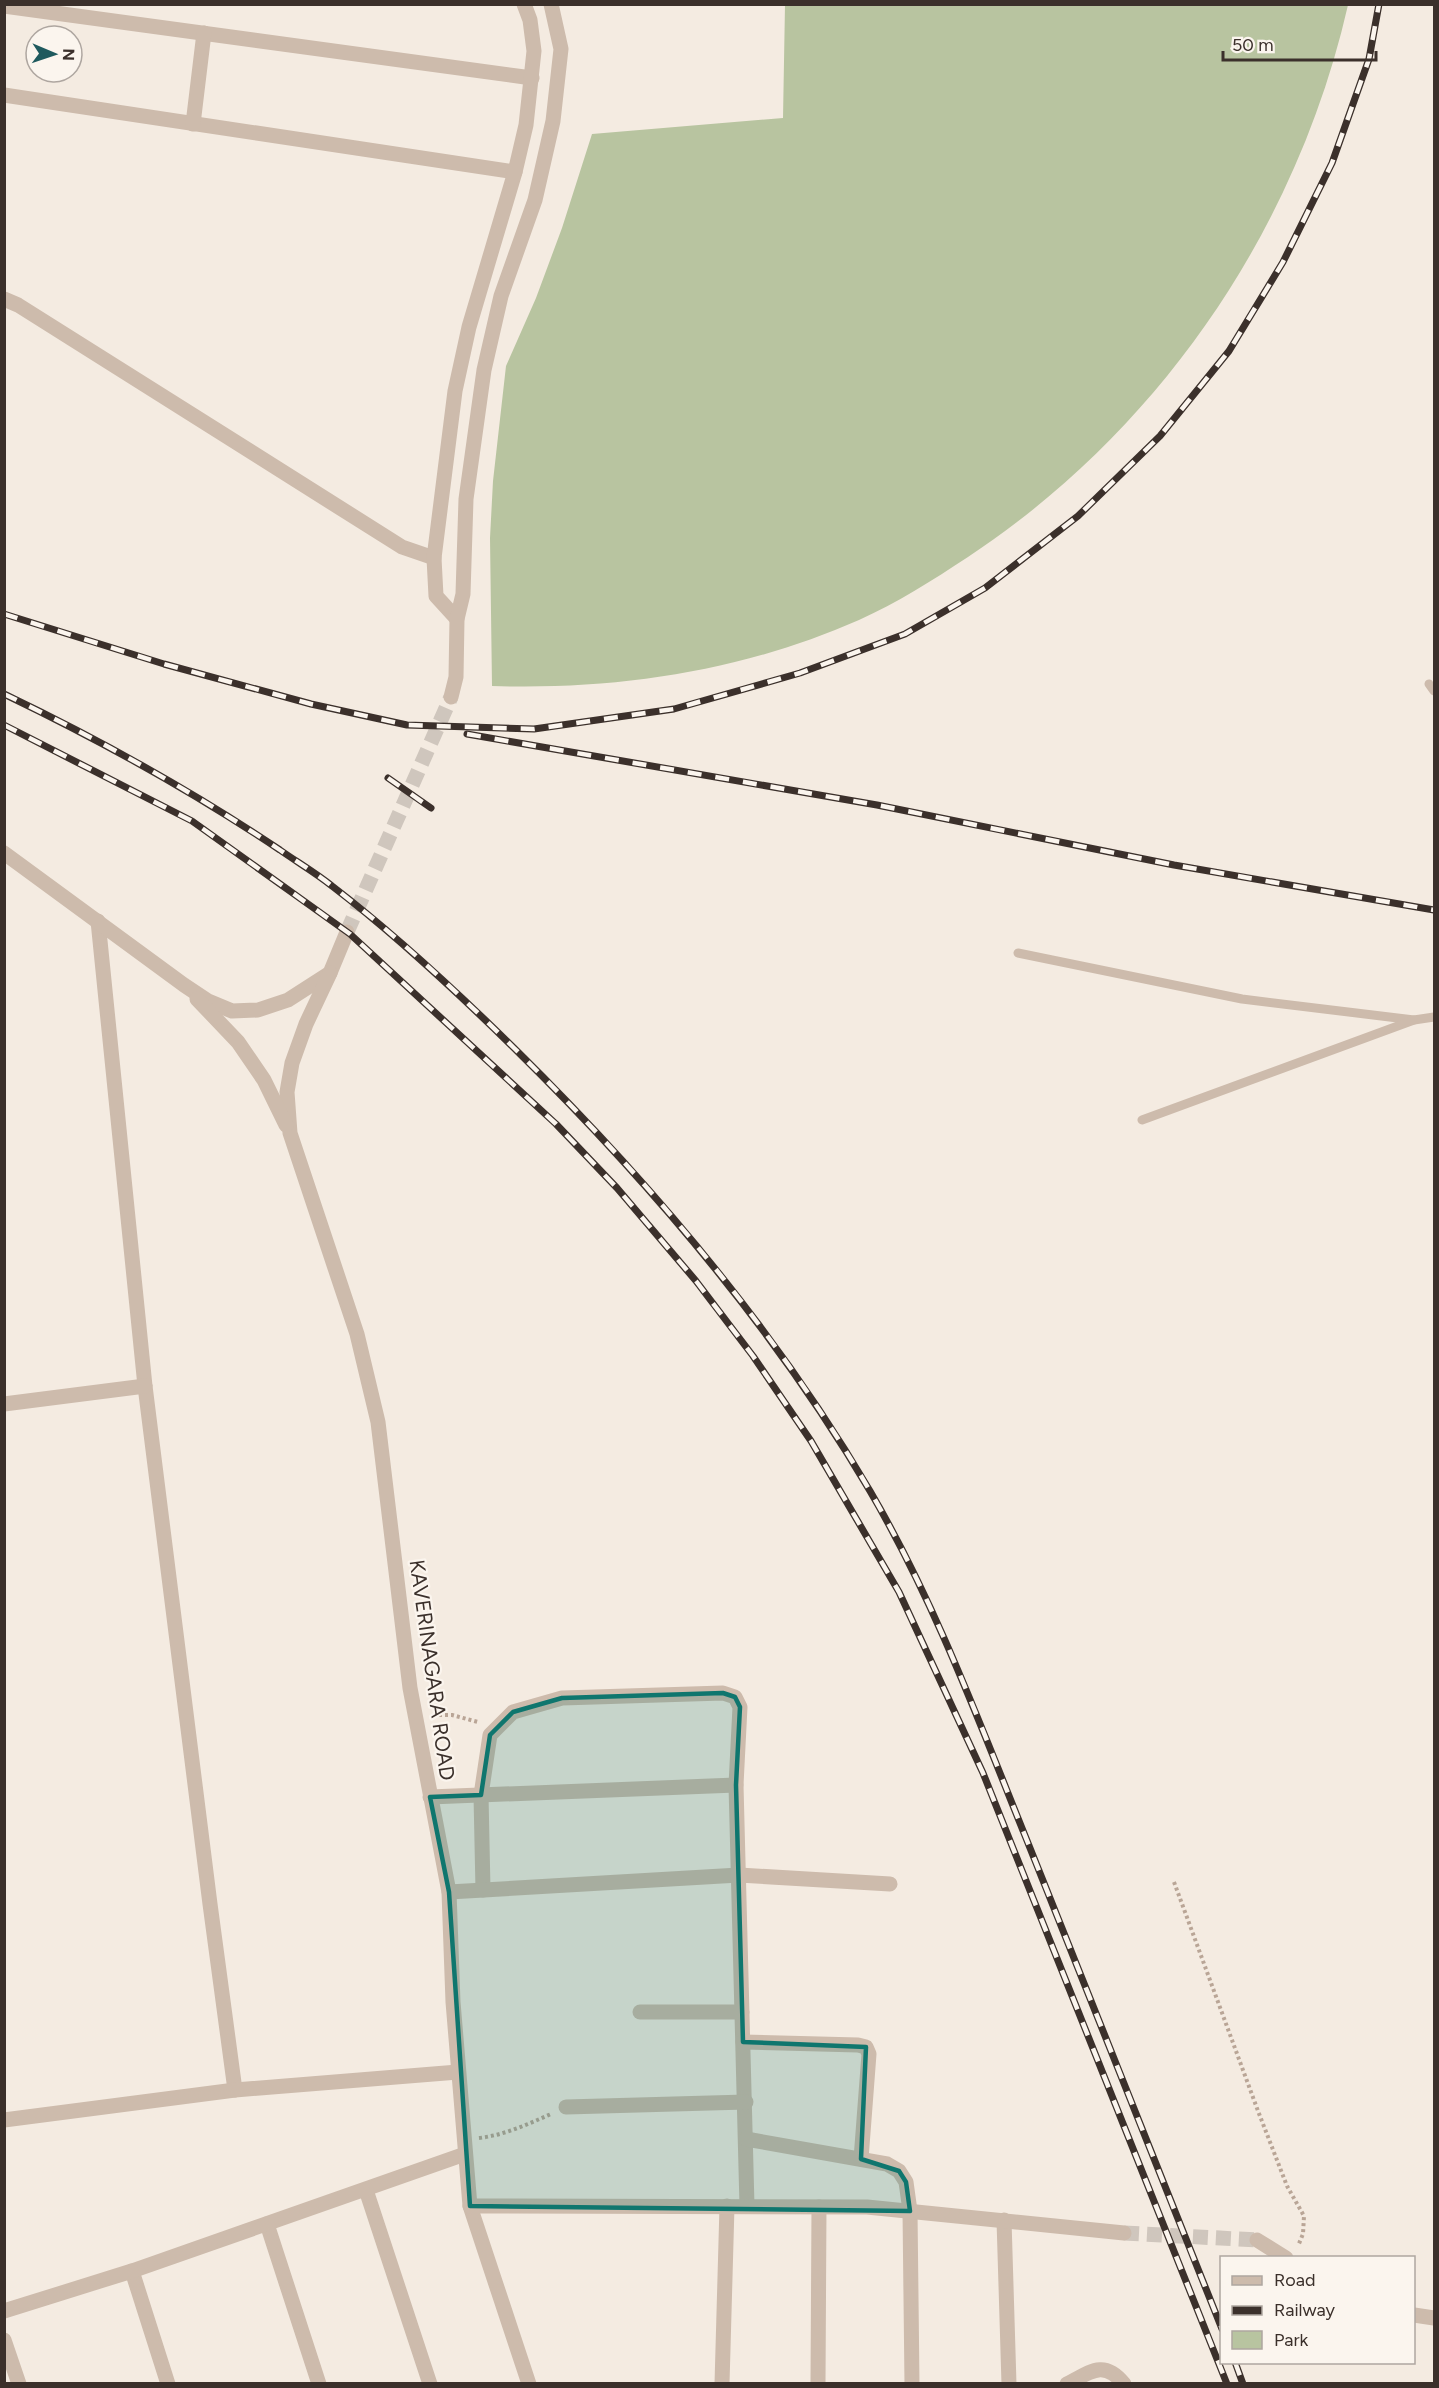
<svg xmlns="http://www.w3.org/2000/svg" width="1439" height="2388" viewBox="0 0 1439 2388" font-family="Figtree,sans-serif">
  <rect width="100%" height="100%" fill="#f4ebe1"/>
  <path fill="#b8c4a0" d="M785,5H1348C1297,229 1160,430 968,557C933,580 897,603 859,620C743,671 619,690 492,686L490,538L493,481L506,366L536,298L562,228L592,134L783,118Z"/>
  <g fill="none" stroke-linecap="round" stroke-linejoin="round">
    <g stroke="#cfc6bd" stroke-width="15" stroke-dasharray="15 8" stroke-linecap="butt">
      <path d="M347,932L451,697"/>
      <path d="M1124,2233L1257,2240"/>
    </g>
    <g stroke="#b9a596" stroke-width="4" stroke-dasharray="3 3" stroke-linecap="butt">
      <path d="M433,1715H452L478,1722"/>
      <path d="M1174,1882L1258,2111L1287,2186L1304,2216L1303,2234L1298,2246"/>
      <path d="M479,2138C505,2135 528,2124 551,2114"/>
    </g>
    <g stroke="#cdbbac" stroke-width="9">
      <path d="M1429,684L1434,691"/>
      <path d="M1018,953L1242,999L1414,1020"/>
      <path d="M1142,1120L1414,1020L1434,1017"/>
    </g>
    <g stroke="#cdbbac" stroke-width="15">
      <path d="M4,6L532,78"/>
      <path d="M4,95L515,172"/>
      <path d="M193,124L204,33"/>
      <path d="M4,299L18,305L402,547L434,558"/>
      <path d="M98,921L145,1386L210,1904L235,2090"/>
      <path d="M4,1404L145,1386"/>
      <path d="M430,1797L736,1785"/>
      <path d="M483,1890L481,1795L490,1735L513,1712L562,1698L723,1693L735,1697L740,1707L736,1785L747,2206"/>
      <path d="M449,1892L739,1875L890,1884"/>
      <path d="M640,2012H742"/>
      <path d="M743,2042L858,2045L866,2047L869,2054L861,2159"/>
      <path d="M566,2107L746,2102"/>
      <path d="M4,2120L235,2090L458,2072"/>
      <path d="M746,2139L887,2164L899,2171L906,2182L910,2211L912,2384"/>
      <path d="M366,2190L430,2384"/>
      <path d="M470,2206L529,2384"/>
      <path d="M1004,2220L1009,2384"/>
      <path d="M267,2224L319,2384"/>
      <path d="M132,2271L168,2384"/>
      <path d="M4,2311L132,2271L465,2154"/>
      <path d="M4,2340L19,2384"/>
      <path d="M722,2384L727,2206"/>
      <path d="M818,2384L819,2207"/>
      <path d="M1067,2384C1090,2372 1104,2359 1124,2384"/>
    </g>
    <g stroke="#cdbbac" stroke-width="15">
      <path d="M457,619L436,596L434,558L455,391L469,327L515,172L526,125L534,51L530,20L524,4"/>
      <path d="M451,697L456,677L457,619L463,594L466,499L484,370L501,296L535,200L553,121L561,49L551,4"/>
      <path d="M4,853L184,985L208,1001L232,1011L258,1010L288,1000L330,973L347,932"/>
      <path d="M330,973L306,1024L292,1063L287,1092L290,1133L357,1334L378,1422L410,1688L449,1892L453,2002L470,2206L867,2207L1124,2233"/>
      <path d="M197,999L238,1042L264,1080L286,1125"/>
      <path d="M1257,2240L1286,2258"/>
      <path d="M1414,2315L1434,2318"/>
    </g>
    <g stroke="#3b302b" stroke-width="7">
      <g id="rail">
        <path d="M4,614L164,664L311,704L407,725L534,729L674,709L800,673L905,634L985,588L1078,516L1160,436L1229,351L1283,262L1332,163L1369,59L1379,4"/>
        <path d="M4,694C100,740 192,791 280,850C297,862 316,873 332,886C396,935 456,991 514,1048C649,1181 774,1327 870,1491C936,1604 981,1727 1030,1848C1094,2008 1158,2169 1222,2329"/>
        <path d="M4,725L192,821L350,934L556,1124L617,1188L696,1281L753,1356L811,1441L899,1592L983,1773L1227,2384"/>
        <path d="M467,734L877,805L1174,865L1434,910"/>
        <path d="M388,778L431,808"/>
        <path d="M1235,2362L1243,2384"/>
      </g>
    </g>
    <use href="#rail" stroke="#fbf5ee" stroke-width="4.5" stroke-dasharray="14" stroke-linecap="butt"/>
  </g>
  <path fill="#0f766e" fill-opacity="0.2" stroke="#0f766e" stroke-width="4.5" stroke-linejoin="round" d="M723,1693L735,1697L740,1707L736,1785L743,2042L866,2047L861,2159L899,2171L906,2182L910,2211L470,2206L449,1892L430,1797L481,1795L490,1735L513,1712L562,1698Z"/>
  <g text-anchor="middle" stroke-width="4.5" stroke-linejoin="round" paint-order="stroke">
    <g font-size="21" fill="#3b302b" stroke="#fbf5ee">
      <text transform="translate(432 1670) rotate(82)" y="7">KAVERINAGARA ROAD</text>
    </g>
  </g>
  <rect width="1439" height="2388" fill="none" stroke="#3b302b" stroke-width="12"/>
  <rect x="1220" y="2256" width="195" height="108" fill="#fbf5ee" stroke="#aea6a0" stroke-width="1.5"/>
  <rect x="1232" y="2276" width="30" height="9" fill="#cdbbac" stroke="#aea6a0" stroke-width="1.5"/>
  <text x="1274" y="2286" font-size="18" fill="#3b302b">Road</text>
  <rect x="1232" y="2306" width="30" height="9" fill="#3b302b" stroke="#aea6a0" stroke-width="1.5"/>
  <text x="1274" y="2316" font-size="18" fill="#3b302b">Railway</text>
  <rect x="1232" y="2331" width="30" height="18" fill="#b8c4a0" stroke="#aea6a0" stroke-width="1.5"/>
  <text x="1274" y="2346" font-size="18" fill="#3b302b">Park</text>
  <g transform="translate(54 54) rotate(92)"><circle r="28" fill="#fbf5ee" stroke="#aea6a0" stroke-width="1.5"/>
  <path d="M0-4.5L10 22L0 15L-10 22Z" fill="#1f5a5e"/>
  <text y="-9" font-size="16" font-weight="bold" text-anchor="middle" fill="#3b302b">N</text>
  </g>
  <path d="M1223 51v9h153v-9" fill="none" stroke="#3b302b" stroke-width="3"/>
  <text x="1232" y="51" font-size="18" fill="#3b302b" stroke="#fbf5ee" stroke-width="4.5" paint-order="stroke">50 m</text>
</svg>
